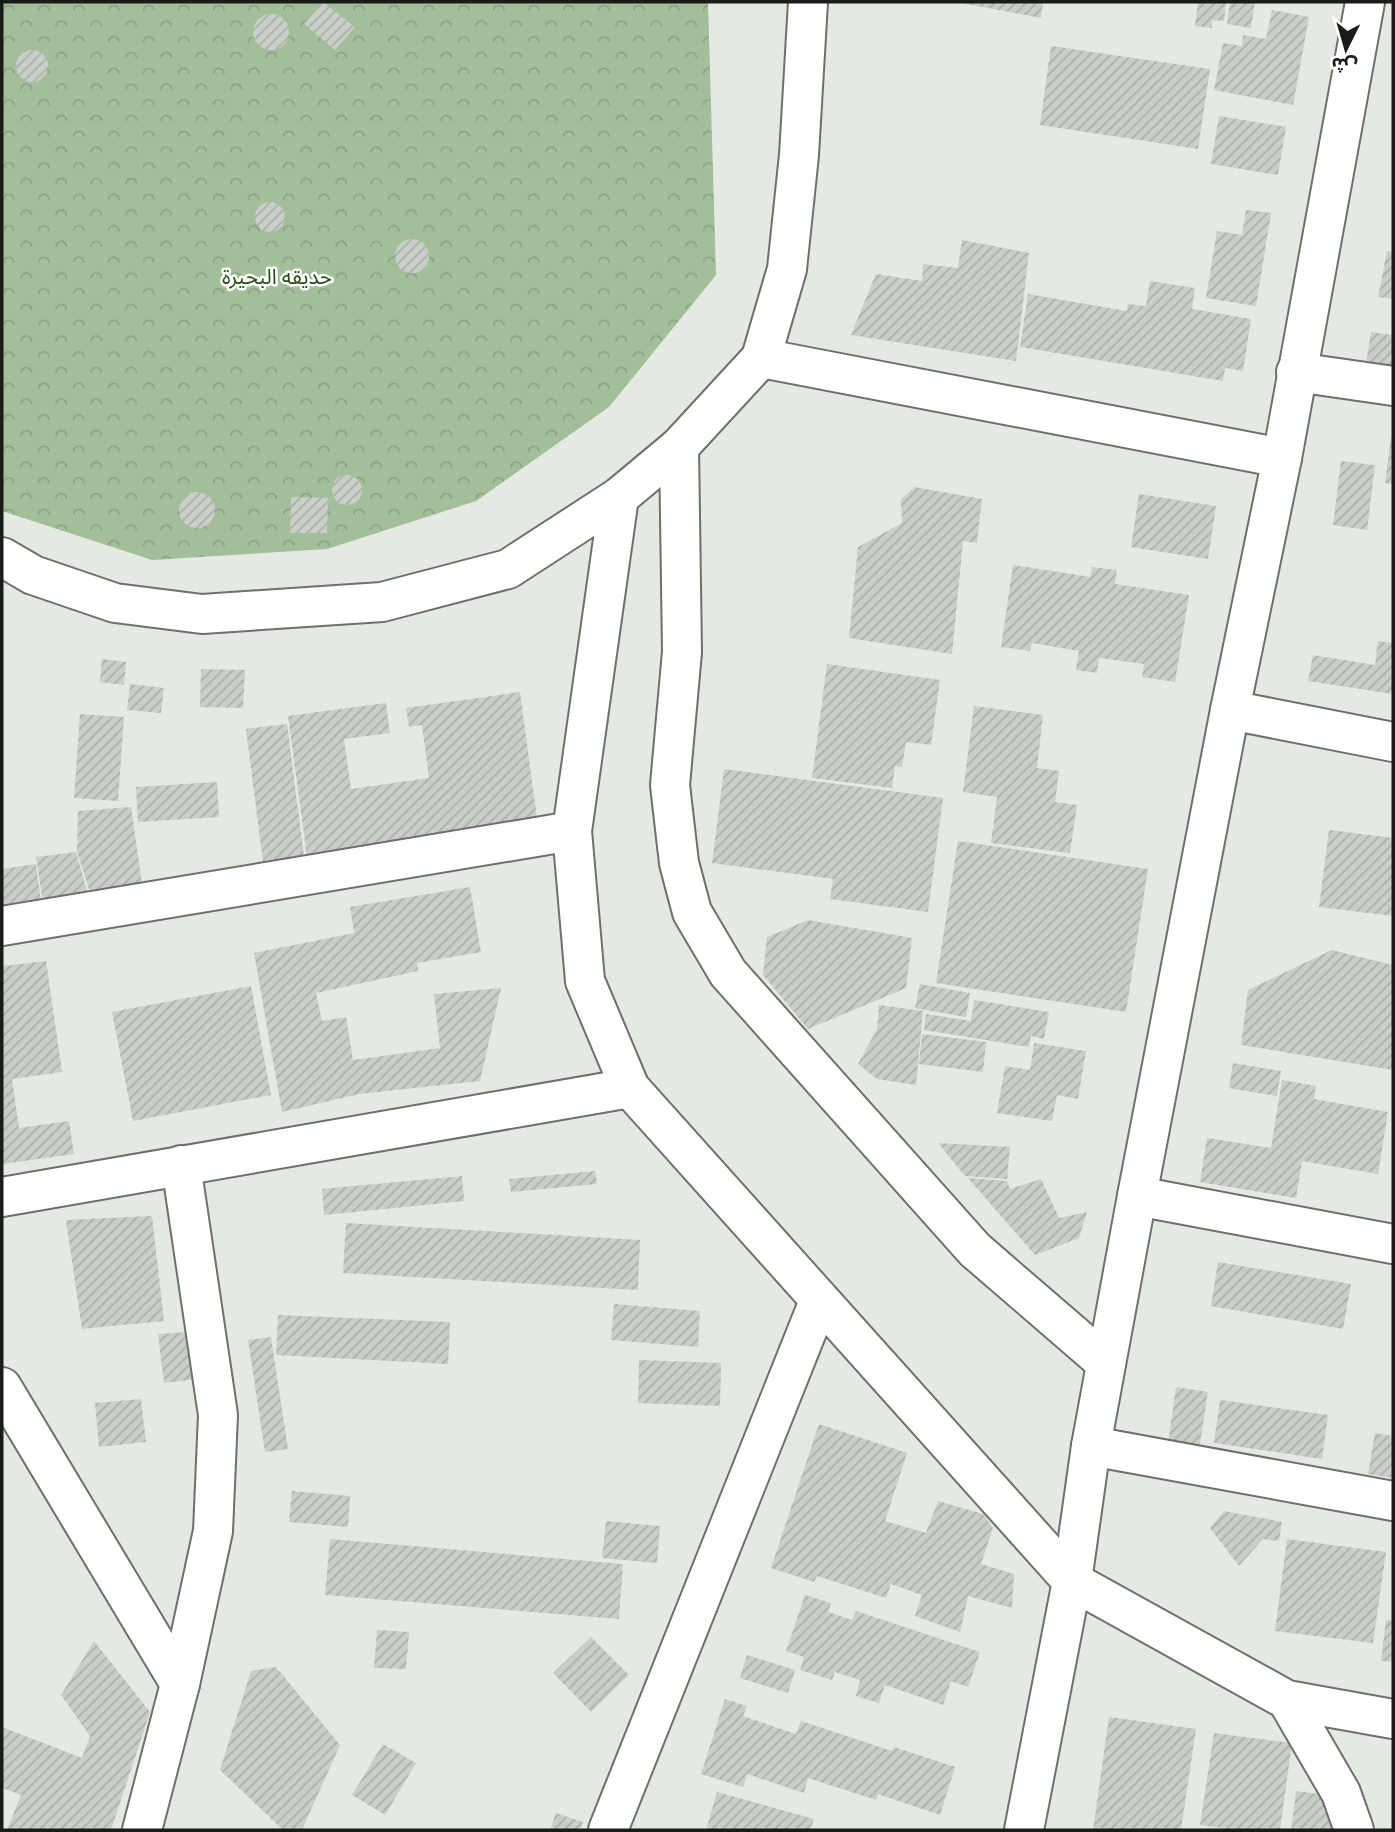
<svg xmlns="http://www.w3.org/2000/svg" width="1395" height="1832" viewBox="0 0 1395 1832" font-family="'Fira Sans Condensed','Noto Sans Arabic',sans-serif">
  <defs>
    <pattern id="park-crowns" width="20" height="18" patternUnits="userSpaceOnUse" patternTransform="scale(1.75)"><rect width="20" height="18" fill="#a2bf9a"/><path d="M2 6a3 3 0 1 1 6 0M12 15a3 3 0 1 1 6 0" fill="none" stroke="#8ba484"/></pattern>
    <pattern id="building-hatch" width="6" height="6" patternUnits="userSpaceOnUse" patternTransform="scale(1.75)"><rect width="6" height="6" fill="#c9cec7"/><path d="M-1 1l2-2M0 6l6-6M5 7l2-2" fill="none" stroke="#acb0aa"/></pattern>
  </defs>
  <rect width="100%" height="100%" fill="#e4e9e2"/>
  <path fill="url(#park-crowns)" d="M2,2H708L716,275L609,407L476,501L327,549L152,560L2,511Z"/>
  <g fill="url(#building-hatch)">
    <path d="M323,2L355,27L335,50L304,24Z"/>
    <path d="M956,2H1043L1041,18Z"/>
    <path d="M1198,2H1226L1224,21L1212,20V28L1195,26Z"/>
    <path d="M1230,2H1255L1251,28L1227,24Z"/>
    <path d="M1272,10L1309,17L1293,105L1214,90L1223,43L1242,46L1243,35L1266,39Z"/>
    <circle cx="271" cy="32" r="18"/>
    <path d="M1051,46L1210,69L1198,149L1040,125Z"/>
    <circle cx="32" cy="66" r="16"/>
    <path d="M1219,116L1286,127L1278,175L1211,164Z"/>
    <circle cx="270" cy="217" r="15"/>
    <path d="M1246,210L1271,213L1256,306L1206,298L1217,231L1242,235Z"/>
    <circle cx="412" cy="256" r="17"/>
    <path d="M962,240L1029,253L1016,361L851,335L876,274L922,281L923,264L958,268Z"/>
    <path d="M1387,251L1393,252V299L1378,297Z"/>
    <path d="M1150,281L1195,288L1192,309L1251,319L1243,371L1225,368L1223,381L1020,347L1028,294L1127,311L1128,304L1146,306Z"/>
    <path d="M1371,332L1393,335V374L1365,371Z"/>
    <path d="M1391,437H1393V484L1385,483Z"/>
    <path d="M1341,461L1375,465L1367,530L1333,525Z"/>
    <circle cx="347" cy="490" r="15"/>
    <path d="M915,487L982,499L977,543L963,541L952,654L849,638L858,547L902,523L901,499Z"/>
    <circle cx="197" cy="510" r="18"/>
    <path d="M1139,494L1216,506L1208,559L1131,547Z"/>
    <path d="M291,497L328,498L327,533H290Z"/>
    <path d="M1013,565L1091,577L1092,567L1117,570L1115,584L1189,595L1175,682L1142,677L1144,664L1099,658L1097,673L1076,670L1079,651L1032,643L1030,651L1001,647Z"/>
    <path d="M1378,641L1393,643V694L1308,681L1313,655L1375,665Z"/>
    <path d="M102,659L126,662L124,685L100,682Z"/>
    <path d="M827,664L940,680L931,745L906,742L902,767L895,766L892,788L812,778Z"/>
    <path d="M201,669L245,670L243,708L200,707Z"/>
    <path d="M130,684L164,688L161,713L127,710Z"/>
    <path d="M520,692L538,826L307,857L288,716L386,703L390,733L344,739L351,789L429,778L422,725L409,727L406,708Z"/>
    <path d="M974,706L1043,715L1037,768L1059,771L1055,802L1077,805L1070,853L991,843L997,797L963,792Z"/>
    <path d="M80,714L124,717L118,801L74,798Z"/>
    <path d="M287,724L304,856L263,862L246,729Z"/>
    <path d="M724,769L943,798L928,912L830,899L833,879L712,863Z"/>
    <path d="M217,782L219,817L138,822L136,787Z"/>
    <path d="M131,807L142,884L91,895L77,852L78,811Z"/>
    <path d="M1329,830L1393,838V916L1319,907Z"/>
    <path d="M958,841L1148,869L1126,1012L936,983Z"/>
    <path d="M76,852L88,895L43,902L36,857Z"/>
    <path d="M36,864L43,916L2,922V869Z"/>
    <path d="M470,887L481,952L417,963L418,971L316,993L322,1021L346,1017L353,1060L440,1048L434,994L501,988L480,1081L359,1094L282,1112L254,953L354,933L350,907Z"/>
    <path d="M808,920L912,938L906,988L808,1029L763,975L767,937Z"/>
    <path d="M1332,950L1393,965V1070L1241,1045L1248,990Z"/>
    <path d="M46,961L62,1072L12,1079L19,1128L69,1121L74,1154L2,1164V966Z"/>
    <path d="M920,984L970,993L966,1017L915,1008Z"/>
    <path d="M251,986L271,1095L133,1121L112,1012Z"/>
    <path d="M974,1000L1049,1012L1044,1039L1031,1036L1029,1047L924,1030L926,1014L971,1021Z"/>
    <path d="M879,1005L923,1011L916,1085L877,1079L858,1064L877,1029Z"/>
    <path d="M922,1034L986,1042L983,1072L919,1064Z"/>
    <path d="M1034,1043L1086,1051L1078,1099L1057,1095L1052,1121L997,1113L1005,1066L1030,1070Z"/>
    <path d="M1233,1063L1281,1071L1277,1096L1229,1088Z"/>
    <path d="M1282,1080L1316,1086L1314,1099L1388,1112L1378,1174L1302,1161L1296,1198L1200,1182L1207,1138L1271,1148Z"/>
    <path d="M938,1143L1010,1147L1007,1179L965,1176Z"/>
    <path d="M595,1171L597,1184L511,1192L509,1179Z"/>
    <path d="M462,1176L464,1201L324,1215L322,1189Z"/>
    <path d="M968,1178L1007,1181L1010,1189L1041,1179L1059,1218L1087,1212L1079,1238L1035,1255Z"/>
    <path d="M152,1216L164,1321L82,1329L66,1220Z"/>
    <path d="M346,1223L640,1240L638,1290L343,1273Z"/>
    <path d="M1218,1262L1351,1284L1343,1329L1211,1306Z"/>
    <path d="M614,1304L700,1311L698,1347L611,1340Z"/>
    <path d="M278,1315L450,1322L448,1364L276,1355Z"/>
    <path d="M189,1332L196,1379L164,1383L158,1334Z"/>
    <path d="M271,1337L288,1449L265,1452L248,1340Z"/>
    <path d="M639,1360L721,1363L720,1406L638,1403Z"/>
    <path d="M1176,1387L1208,1392L1198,1456L1167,1451Z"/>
    <path d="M141,1399L146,1442L99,1447L95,1403Z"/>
    <path d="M1220,1400L1328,1415L1322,1459L1214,1443Z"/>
    <path d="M819,1424L907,1453L885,1521L926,1533L938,1501L983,1514L993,1528L981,1564L1014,1574L1012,1608L968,1596L960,1632L915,1616L922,1595L891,1584L886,1598L817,1576L814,1582L771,1568Z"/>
    <path d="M1375,1433L1393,1436V1478L1368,1474Z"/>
    <path d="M292,1491L350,1496L348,1527L289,1522Z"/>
    <path d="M1224,1511L1282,1522L1279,1541L1263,1539L1239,1566L1210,1528Z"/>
    <path d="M606,1521L660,1526L657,1563L602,1558Z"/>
    <path d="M330,1539L623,1564L619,1619L325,1595Z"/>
    <path d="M1287,1539L1386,1552L1373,1643L1275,1631Z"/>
    <path d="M805,1595L831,1603L828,1612L852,1620L856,1611L980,1652L968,1687L951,1681L943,1705L885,1685L879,1703L856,1696L860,1680L835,1672L832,1680L800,1670L804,1657L786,1651Z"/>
    <path d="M1386,1620L1393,1621V1662L1381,1661Z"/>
    <path d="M377,1630L409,1632L406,1669L374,1668Z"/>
    <path d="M591,1637L629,1675L591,1712L553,1673Z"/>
    <path d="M94,1641L150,1712L111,1830H7L21,1795L2,1788V1727L82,1758L90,1736L61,1695Z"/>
    <path d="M747,1655L795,1670L788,1693L740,1678Z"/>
    <path d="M276,1667L340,1745L302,1830H283L220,1770L251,1671Z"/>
    <path d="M725,1699L747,1706L743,1716L796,1734L801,1721L892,1751L894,1747L955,1767L940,1815L878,1794L876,1800L808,1778L804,1793L747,1774L743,1787L701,1774Z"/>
    <path d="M1109,1717L1196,1729L1181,1830H1093Z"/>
    <path d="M1214,1733L1292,1743L1280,1830H1236L1200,1825Z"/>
    <path d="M383,1744L416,1763L385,1815L352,1795Z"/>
    <path d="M1296,1791L1326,1795L1340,1830H1291Z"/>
    <path d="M717,1792L814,1819L810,1830H706Z"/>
    <path d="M556,1813L583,1822L580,1830H550Z"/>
  </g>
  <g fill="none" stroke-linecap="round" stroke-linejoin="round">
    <g stroke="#6c716b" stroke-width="42">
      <g id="minor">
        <path d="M761,358L1282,458"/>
        <path d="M1296,372L1393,386"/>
        <path d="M679,447L682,652L670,785L679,863L692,912L728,973L975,1250L1106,1363"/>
        <path d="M619,497L572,831L585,981L630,1088L1072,1581L1287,1700L1393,1719"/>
        <path d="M2,557L33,575L115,603L202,614L382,602L508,569L619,497L679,447L761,358L787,269L799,155L808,2"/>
        <path d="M1230,710L1393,742"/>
        <path d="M2,926L572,831"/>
        <path d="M1137,1196L1393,1244"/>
        <path d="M2,1197L630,1088"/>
        <path d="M2,1387L180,1684L142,1830"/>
        <path d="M1091,1446L1393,1501"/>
        <path d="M180,1684L213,1531L218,1415L181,1165"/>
        <path d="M1287,1700L1341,1793L1354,1830"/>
        <path d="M608,1830L819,1301"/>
        <path d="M1024,1830L1072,1581L1091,1446L1137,1196L1230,710L1282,458L1365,2"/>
      </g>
    </g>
    <use href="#minor" stroke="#fff" stroke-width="38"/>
  </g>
  <g text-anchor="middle" stroke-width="5" stroke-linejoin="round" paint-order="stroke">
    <g font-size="21" fill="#244f12" stroke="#fff">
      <text x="277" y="284">حديقه البحيرة</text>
    </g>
  </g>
  <rect width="1395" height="1832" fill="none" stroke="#1a1c19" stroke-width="7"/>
  <g transform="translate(1346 49) rotate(185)" stroke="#ffffff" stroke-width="5" paint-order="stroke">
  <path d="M0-5L12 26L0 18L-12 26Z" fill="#1a1c19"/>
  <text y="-10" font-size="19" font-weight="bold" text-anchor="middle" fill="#1a1c19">ش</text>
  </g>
</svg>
